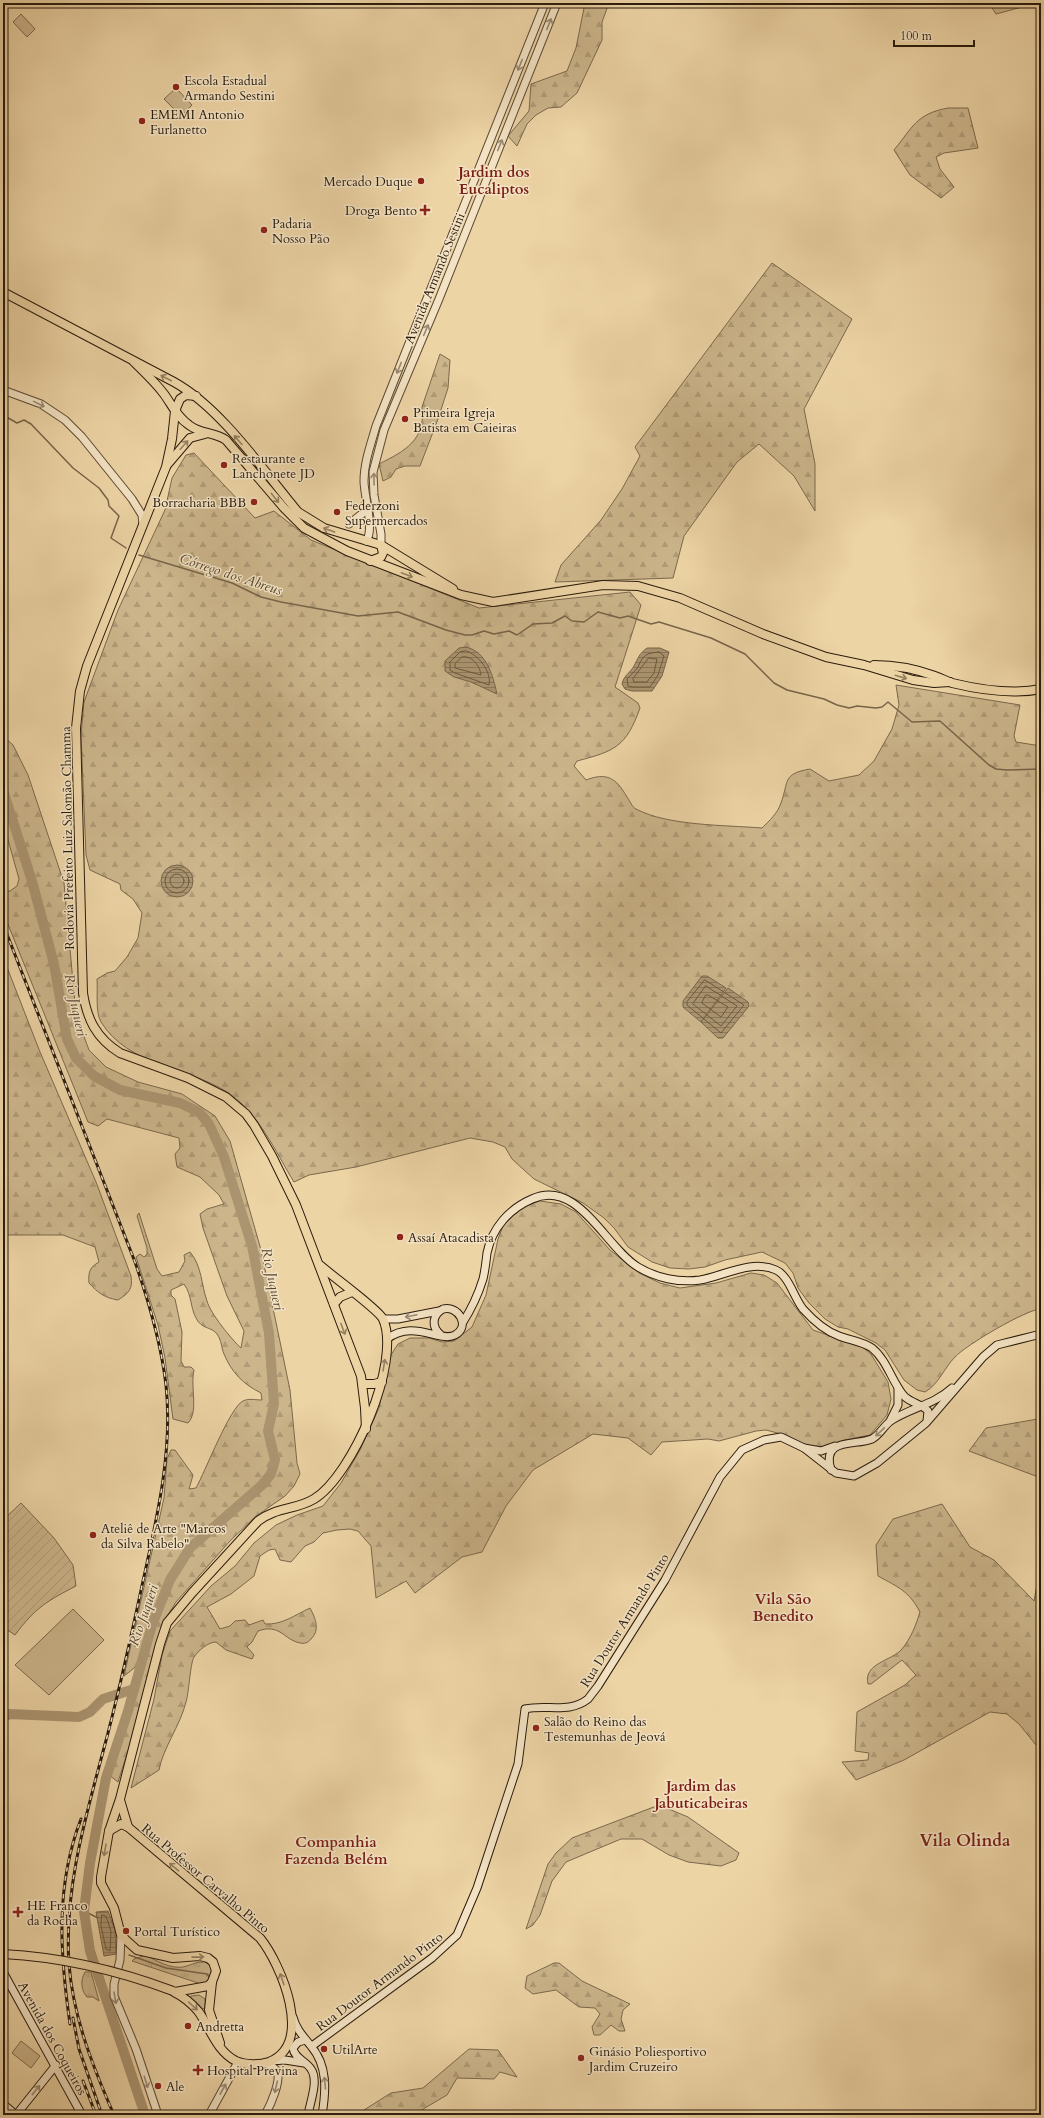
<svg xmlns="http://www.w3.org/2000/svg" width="1044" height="2118" viewBox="0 0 1044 2118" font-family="Cardo,serif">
  <defs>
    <pattern id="forest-firs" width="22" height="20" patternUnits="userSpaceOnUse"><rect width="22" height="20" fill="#ccb58b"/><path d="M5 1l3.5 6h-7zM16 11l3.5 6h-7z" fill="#af9b77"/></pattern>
    <pattern id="park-tufts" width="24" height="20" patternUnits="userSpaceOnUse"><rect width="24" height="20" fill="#ccb58b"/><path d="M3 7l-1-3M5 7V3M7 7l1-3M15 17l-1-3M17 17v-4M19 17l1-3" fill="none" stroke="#af9b77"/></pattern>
    <pattern id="garden-furrows" width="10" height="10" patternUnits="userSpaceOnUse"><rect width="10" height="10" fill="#ccb58b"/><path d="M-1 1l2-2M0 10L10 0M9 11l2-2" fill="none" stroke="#af9b77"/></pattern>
    <pattern id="water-rules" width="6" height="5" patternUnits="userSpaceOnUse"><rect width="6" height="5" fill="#ab9571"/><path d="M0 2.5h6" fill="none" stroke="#8b795b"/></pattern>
  </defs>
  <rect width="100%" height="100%" fill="#edd4a5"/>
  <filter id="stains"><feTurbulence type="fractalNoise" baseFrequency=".005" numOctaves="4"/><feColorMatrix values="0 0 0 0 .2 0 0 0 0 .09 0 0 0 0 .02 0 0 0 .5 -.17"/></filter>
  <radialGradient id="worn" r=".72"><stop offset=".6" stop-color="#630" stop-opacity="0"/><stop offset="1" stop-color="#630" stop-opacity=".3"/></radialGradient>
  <g fill="#ccb58b" stroke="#7b684c">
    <path d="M21,14L35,29L27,37L13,22Z"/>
    <path d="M176,88L192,105L181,116L164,99Z"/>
    <path d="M73,1609L104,1640L49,1695L15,1665Z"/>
    <path d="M21,2041L40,2056L31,2068L12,2053Z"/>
  </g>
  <g fill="url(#forest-firs)" stroke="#7b684c">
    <path d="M585,3H609L602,22V40L577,93L561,107L548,108L536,115L527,124L517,146L508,136L529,111L531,84L567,71L576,48Z"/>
    <path d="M989,3H1027L1022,7L996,14Z"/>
    <path d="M948,108H968L978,148L944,153L936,157L940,169L954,187L941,198L910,175L894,150C913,127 916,114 948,108Z"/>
    <path d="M772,263L852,319L804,409L815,464V511L794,476L759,444L737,462L684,536L673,578L555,582L561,565L601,520L622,489L640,456L635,447Z"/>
    <path d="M440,354L450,360L448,388L438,419L420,466H405L396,469L391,477L383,481L379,464C405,451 426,440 422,407Z"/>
    <path d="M194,453L255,518L274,511L311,540L479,608L630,592L641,605L615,687L638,703L640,708C626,747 615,751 577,761L574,766L586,780C607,772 616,778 627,797C630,801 632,807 636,809C668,826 725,825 762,828C770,820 777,814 781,803C789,781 782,774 810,769L829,781L859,775L874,761L892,729L899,705L896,685L1020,705L1014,736L1016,742L1041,746V1309C1027,1309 966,1345 955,1357C944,1368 939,1384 925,1392L917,1390L904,1380L885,1350L876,1343L848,1329L838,1327L825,1319L809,1303L798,1288L793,1273L785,1263L762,1252L725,1260L705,1267L689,1269L670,1268L652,1262L628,1247L614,1228L604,1218L583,1203L534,1179L512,1159L505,1147L493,1142L470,1138L356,1167L309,1175L294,1182C275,1151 259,1113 227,1092C188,1067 128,1066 101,1022C95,1011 98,992 97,979L107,973L115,971L127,957L138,938L142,913L133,899L121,890L120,884L90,870L86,855L81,735L84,702L118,610L165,510L172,478L186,455Z"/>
    <path d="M3,736L13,745L28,775L64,883L76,1015L89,1050L106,1067L138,1082L182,1094L215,1116L230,1141L261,1250L290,1390L297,1463L300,1474L294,1486L285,1496L255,1517L230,1541L176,1602L163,1623L135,1729L118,1782L109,1775L130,1712L142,1666L138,1665L124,1676L164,1498L167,1459L171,1450H175L193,1475L189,1489L196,1488C205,1472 230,1407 243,1401C249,1398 255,1400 262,1400L261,1393C243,1384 232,1373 224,1354C221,1347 222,1341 217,1334C211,1326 202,1330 196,1318C190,1307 192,1295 184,1284L171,1290V1295L175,1299L182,1332L181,1361L184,1367H191L194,1370C190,1388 199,1411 188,1423L173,1419L165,1358L158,1325L136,1257L140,1254L144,1257L147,1254V1248L137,1216L139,1213L157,1269L162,1276L179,1272L185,1261L184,1255L190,1252C202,1266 201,1284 207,1301C210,1313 232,1340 241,1348L244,1331L227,1296L203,1228L200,1214L207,1209L224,1204L219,1195L200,1177L177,1167L175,1154L180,1148L179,1138L107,1119L98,1126L88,1122L3,912V892L10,891L17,886L19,879L3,822Z"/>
    <path d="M3,957L40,1052L96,1182L131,1276C133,1289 129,1293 118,1300C105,1298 98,1293 89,1283C88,1272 90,1267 99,1262L95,1247L63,1235H3Z"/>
    <path d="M540,1201L561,1204L576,1212L610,1250L639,1273L660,1283L680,1288L716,1283L751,1273L764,1275L777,1283L813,1330L862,1347L871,1354L888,1382L891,1399L887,1415L870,1435L844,1440L825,1448L805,1445L785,1435L766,1430L756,1431L719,1441L708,1439L662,1442L651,1455L628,1438L593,1434L533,1470L506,1506L482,1552L462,1557L415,1593L406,1581L376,1598L371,1546L358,1531L350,1529L337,1530L323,1533L314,1542L305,1546L291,1562L280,1560L275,1549L269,1550L260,1556L254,1576L231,1594L207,1607L220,1629L230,1626L235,1621L245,1620L249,1625L263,1620L265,1624C282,1625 295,1615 310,1608C316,1619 320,1630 311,1639C308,1643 304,1644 300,1643C284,1640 280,1623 258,1631L252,1642L247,1647L254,1655L252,1659L226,1650L216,1642C208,1642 198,1651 194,1657C190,1664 189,1693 186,1702C180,1726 163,1748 159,1770L131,1788L154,1699L162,1655L170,1631L211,1586L235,1566L254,1543L276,1525L297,1515L323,1506L341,1483L360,1450L379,1408L389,1358L398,1344L410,1338H429L442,1342L454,1341L472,1327L486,1295L498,1239L503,1226L509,1218L525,1206Z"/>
    <path d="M1041,1411V1478L969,1451L986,1428L1038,1419Z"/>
    <path d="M942,1504L970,1547L994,1560L1034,1601L1041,1562V1744L1036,1745L1019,1724L1007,1714L990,1712L904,1760L856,1780L842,1762L868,1760L869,1753L855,1751L857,1712L905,1685L916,1675L902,1660L871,1684H868C863,1663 892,1661 902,1649C911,1638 916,1625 920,1612C909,1591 898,1587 878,1576L876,1545L893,1519Z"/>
    <path d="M659,1805L688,1817L739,1853L736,1860L721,1866L688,1862L669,1855L642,1839H621L566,1862L552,1881L540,1915L533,1925L526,1929L548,1864L556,1853L572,1838Z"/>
    <path d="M554,1963H559L582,1981L630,2004L623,2010L621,2019L625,2031H619L611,2025L600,2035H594L592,2027L600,2014L595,2008L579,2007L556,1990L533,1994L525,1988L527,1976Z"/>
    <path d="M469,2049L498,2050L517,2077L500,2072L494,2079L457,2078L447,2095L413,2115H361L364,2110L391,2093L423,2088Z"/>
  </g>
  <g fill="url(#park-tufts)" stroke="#7b684c">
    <path d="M146,1955C156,1961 171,1969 183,1967C192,1965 198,1960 208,1963L212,1967L213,1976L207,1982L201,1984L132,1961L134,1959Z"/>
    <path d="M85,1972H91L99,2001L93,1997H87C81,1990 80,1981 85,1972Z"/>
    <path d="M199,1995L205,1999V2007L203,2009L190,1999L191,1996Z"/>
  </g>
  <path fill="url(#garden-furrows)" stroke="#7b684c" d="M21,1503L54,1538L73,1565L76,1586C47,1601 35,1608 15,1635L3,1627V1520Z"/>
  <g fill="url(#water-rules)" stroke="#776449">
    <path d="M466,647C487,652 493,676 497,694L471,682L454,677L445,671V661L459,648Z"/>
    <path d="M647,648H660L669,652L662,676L652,691H632L625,689L622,684C624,675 630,673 634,666C638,658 639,654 647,648Z"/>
    <circle cx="177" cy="881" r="16"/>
    <path d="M702,976H707L726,988L701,1022L683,1007V1001Z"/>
    <path d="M728,988L748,1002L749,1006L723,1038H718L701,1022Z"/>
    <path d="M108,1911L115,1930L116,1954L104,1956L96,1912Z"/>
  </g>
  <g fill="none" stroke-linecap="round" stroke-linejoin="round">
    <g stroke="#6a583e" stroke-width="1">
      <path d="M466,651C478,654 492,672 489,685L455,673L450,670V662L460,652Z"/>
      <path d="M659,652L664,656L658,675L650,687H633L628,686L627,679C630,675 636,671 638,667C643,655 646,653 659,652Z"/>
      <path d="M462,657C472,655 480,666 481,675L455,668V664Z"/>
      <path d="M649,658L657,659L654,673L647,682H634L633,679Z"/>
      <circle cx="177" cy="881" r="12"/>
      <circle cx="177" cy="881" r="7"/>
      <path d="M705,980L744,1005L721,1033L687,1005V1002Z"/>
      <path d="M706,986L737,1006L721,1026L693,1004Z"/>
      <path d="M706,995H708L728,1007L721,1017L702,1003Z"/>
      <path d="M102,1915L106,1916L111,1931L110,1951L106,1949L101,1926Z"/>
    </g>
    <g stroke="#776449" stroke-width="1.5">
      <path d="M3,415L17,423L24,420L31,424L73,468L99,488L108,500L109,506L119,516L111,538L126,548"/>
      <path d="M139,555L232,583L261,597L281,602L358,616L398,612L446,630L465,635H472L484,631L494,634L509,631L517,635L533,624L552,623L565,616L572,621L584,622L598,612L620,618L628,616L651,624L659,622L711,638L745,654L774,683L787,690L824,699L837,705L849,708L857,706L876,708L882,707L888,702L912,722L940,721L989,765L996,769L1007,770L1041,769"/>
      <path d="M84,1911L98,1918"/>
      <path d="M129,1955L166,1968L207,1974L210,1978"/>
    </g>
    <g stroke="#ab9571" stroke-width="10">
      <path d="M3,790L32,881L54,964L67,1039L76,1058L94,1076L120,1090L180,1103L199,1112L209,1124L224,1157L252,1246L269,1333L274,1404L268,1431L275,1460L271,1474L262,1485L190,1548L170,1580L152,1625L128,1711L106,1778L90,1863L84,1911L90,1951L145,2115"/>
      <path d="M3,1718L9,1714L79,1717L90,1712L103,1699L134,1689"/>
    </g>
    <g stroke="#5b4932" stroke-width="9">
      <g id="tertiary">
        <path d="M3,390L41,404L65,420L82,437L132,499L142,515L143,525"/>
        <path d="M349,524L363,513L365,504"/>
        <path d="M366,541C375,530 364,496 364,481C364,462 371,444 376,426L545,3"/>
        <path d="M381,545V534L374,495L373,472L384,430L439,299L557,3"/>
        <path d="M121,1935L120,1960L114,1984V1996L136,2049L158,2115"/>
        <path d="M265,2063C268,2065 273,2066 276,2070C283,2078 270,2106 265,2115"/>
        <path d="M209,2115L238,2062"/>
      </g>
    </g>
    <g stroke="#2a1b0c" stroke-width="9">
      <g id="secondary">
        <path d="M383,1319H398L439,1311"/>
        <path d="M463,1322C472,1308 478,1295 483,1279C485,1271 486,1262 487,1253C492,1228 509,1209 532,1199C578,1178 605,1247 638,1267C656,1278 679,1283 700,1280C724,1276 751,1259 776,1270C789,1276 794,1298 803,1309C812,1319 825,1331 839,1336C849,1340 862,1341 872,1348C887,1360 892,1382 904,1396C911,1403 922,1404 928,1411L927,1421"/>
        <path d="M387,1339C413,1319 440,1343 455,1335C471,1326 458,1305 443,1309C432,1315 431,1327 441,1335"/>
        <path d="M890,1421L898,1405V1388"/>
        <path d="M804,1448L821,1451L835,1446"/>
        <path d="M831,1470C821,1437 855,1446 872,1439C880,1435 884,1425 892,1420C911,1408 935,1404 952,1388"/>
        <path d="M3,1972L82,2115"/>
        <path d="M293,2017C296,2029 303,2036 311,2046C328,2066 326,2091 322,2115"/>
        <path d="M306,2040L298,2042L293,2048C294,2058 306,2061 311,2069C319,2081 310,2102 308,2115"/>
        <path d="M312,2046L432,1958L457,1935L477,1888L518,1764L525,1709C547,1704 569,1714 588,1699L598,1686L665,1580L720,1477L742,1450L764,1440L781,1437L804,1448L836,1473L854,1476L877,1463L926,1423L983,1357L997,1345L1041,1334"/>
        <path d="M271,2061L285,2060L304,2063"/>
        <path d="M3,2104L16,2115"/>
        <path d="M16,2115L56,2065"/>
      </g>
    </g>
    <g stroke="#2a1b0c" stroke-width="10">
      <g id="primary">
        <path d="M3,292L174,382C221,408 263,470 298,512L324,528L381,545L453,589"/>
        <path d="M134,362C144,372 155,382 164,394C172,405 177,417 189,425C200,434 215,432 226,440L284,508L304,528L347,551L461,595L493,602L603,585L638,586L680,598L763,634L826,657L864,665L913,680L934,683L950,682"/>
        <path d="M196,396L186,395L180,399L175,411L172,439L166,467L87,666L80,691L76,728L83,993C87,1019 96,1038 120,1053L188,1078L226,1097L246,1114L254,1125L272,1156L296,1205L361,1376L365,1408L366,1429"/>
        <path d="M167,465L190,438L205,434"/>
        <path d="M370,561L381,557L383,553L381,545"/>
        <path d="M874,665C894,665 916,669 935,676C941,678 946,681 952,683C981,690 1012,695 1041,689"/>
        <path d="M334,1304L340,1297L352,1292"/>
        <path d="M363,1384H374L382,1382"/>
        <path d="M120,1800L128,1827L260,1938C281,1964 315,2044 269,2062C260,2065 245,2065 236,2061C216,2051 210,2027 198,2011C192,2004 182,1996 174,1992"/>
        <path d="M109,1831L121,1824L128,1827"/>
        <path d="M212,1982L209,2010L220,2043"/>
        <path d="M175,1992L208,1986L212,1982L216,1971L213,1962L208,1958L200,1956L173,1958L137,1950L127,1941L121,1935L114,1908L101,1883V1877L109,1831L120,1799L160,1644L167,1623L192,1593L258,1521C276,1507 296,1510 314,1499C352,1476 402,1362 383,1319C379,1310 332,1276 321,1266"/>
      </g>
    </g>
    <use href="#tertiary" stroke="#f3e3c4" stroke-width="7"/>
    <use href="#secondary" stroke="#f3e3c4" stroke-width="7"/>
    <use href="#primary" stroke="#edd4a5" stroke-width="8"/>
    <g stroke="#2a1b0c" stroke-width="3">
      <g id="rail">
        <path d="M3,924L135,1262C149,1302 161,1343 166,1385C173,1451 157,1518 143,1581C131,1637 119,1693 104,1748C85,1819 64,1890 69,1964C73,2017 93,2067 114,2115"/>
        <path d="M73,2018L79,2049L102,2115"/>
        <path d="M70,2024C60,1955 55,1886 81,1819"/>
        <path d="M83,2081L96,2115"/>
      </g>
    </g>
    <use href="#rail" stroke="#f3e3c4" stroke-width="1.5" stroke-dasharray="4.5" stroke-linecap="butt"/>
    <g stroke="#2a1b0c" stroke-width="10" stroke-linecap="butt">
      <path id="primary-bridge" d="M3,1954C63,1957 117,1970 173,1991"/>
    </g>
    <use href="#primary-bridge" stroke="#edd4a5" stroke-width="8"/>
  </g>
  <defs><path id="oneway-shaft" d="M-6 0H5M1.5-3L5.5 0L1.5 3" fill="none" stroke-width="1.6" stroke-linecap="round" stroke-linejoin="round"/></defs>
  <g stroke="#998971">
    <use href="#oneway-shaft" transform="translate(549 24) rotate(-68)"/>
    <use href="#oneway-shaft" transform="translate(520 65) rotate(112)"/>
    <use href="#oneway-shaft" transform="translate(500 145) rotate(-68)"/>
    <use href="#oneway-shaft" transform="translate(426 330) rotate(-67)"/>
    <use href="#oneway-shaft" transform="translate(399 368) rotate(112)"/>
    <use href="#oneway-shaft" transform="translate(39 404) rotate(26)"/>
    <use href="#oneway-shaft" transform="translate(374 479) rotate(-91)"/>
    <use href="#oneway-shaft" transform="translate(411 1316) rotate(168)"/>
    <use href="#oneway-shaft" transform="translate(880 1432) rotate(136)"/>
    <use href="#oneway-shaft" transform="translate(115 1998) rotate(80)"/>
    <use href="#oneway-shaft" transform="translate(146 2082) rotate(73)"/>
    <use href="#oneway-shaft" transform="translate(325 2083) rotate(-95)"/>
    <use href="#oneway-shaft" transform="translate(276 2087) rotate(103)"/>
    <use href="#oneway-shaft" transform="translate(223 2089) rotate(-61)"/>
    <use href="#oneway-shaft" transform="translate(36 2090) rotate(-51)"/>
  </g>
  <g stroke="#958160">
    <use href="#oneway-shaft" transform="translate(166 378) rotate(-153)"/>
    <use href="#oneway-shaft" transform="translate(238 440) rotate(-131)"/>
    <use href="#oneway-shaft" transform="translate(184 445) rotate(-48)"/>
    <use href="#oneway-shaft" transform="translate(275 498) rotate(51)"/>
    <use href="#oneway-shaft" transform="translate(329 530) rotate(-160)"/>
    <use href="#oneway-shaft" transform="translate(407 575) rotate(21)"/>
    <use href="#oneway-shaft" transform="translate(901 677) rotate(16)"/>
    <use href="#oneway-shaft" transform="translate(343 1329) rotate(69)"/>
    <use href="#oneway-shaft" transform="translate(384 1365) rotate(-81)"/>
    <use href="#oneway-shaft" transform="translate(105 1850) rotate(100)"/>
    <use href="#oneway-shaft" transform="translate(174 1867) rotate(-140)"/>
    <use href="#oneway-shaft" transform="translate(198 1957) rotate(-1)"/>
    <use href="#oneway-shaft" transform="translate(282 1979) rotate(-109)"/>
    <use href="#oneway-shaft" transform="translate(193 2006) rotate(42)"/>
  </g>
  <g fill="#8f2418" stroke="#f3e3c4" stroke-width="1.5">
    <circle cx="176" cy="87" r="4"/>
    <circle cx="142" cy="121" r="4"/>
    <circle cx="421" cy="181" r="4"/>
    <path d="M423 204h4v4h4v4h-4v4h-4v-4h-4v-4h4z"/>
    <circle cx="264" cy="230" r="4"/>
    <circle cx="405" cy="419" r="4"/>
    <circle cx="224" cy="465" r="4"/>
    <circle cx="254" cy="502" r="4"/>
    <circle cx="337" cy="512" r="4"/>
    <circle cx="400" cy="1237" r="4"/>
    <circle cx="93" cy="1535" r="4"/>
    <circle cx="536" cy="1728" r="4"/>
    <path d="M16 1906h4v4h4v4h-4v4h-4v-4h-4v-4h4z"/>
    <circle cx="126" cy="1931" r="4"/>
    <circle cx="188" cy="2026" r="4"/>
    <circle cx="324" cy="2049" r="4"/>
    <circle cx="581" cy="2058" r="4"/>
    <path d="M196 2064h4v4h4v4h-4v4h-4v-4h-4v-4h4z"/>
    <circle cx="158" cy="2086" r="4"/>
  </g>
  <g text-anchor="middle" stroke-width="3" stroke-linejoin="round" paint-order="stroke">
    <g font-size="13" fill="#2a1b0c" stroke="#f3e3c4" text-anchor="start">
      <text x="184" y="85">Escola Estadual<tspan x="184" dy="15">Armando Sestini</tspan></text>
      <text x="150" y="119">EMEMI Antonio<tspan x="150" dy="15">Furlanetto</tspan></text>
      <text x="413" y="186" text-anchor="end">Mercado Duque</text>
      <text x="417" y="215" text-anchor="end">Droga Bento</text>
      <text x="272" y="228">Padaria<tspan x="272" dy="15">Nosso Pão</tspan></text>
      <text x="413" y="417">Primeira Igreja<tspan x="413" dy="15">Batista em Caieiras</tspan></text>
      <text x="232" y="463">Restaurante e<tspan x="232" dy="15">Lanchonete JD</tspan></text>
      <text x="246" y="507" text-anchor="end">Borracharia BBB</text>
      <text x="345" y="510">Federzoni<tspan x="345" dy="15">Supermercados</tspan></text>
      <text x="408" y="1242">Assaí Atacadista</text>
      <text x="101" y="1533">Ateliê de Arte "Marcos<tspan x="101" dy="15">da Silva Rabelo"</tspan></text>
      <text x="544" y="1726">Salão do Reino das<tspan x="544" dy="15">Testemunhas de Jeová</tspan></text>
      <text x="27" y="1910">HE Franco<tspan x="27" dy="15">da Rocha</tspan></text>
      <text x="134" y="1936">Portal Turístico</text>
      <text x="196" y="2031">Andretta</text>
      <text x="332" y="2054">UtilArte</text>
      <text x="589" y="2056">Ginásio Poliesportivo<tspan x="589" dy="15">Jardim Cruzeiro</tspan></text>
      <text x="207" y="2075">Hospital Previna</text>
      <text x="166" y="2091">Ale</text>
    </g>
    <g font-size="13" fill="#2a1b0c" stroke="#f3e3c4">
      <text transform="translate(434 278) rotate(-68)" y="5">Avenida Armando Sestini</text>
      <text transform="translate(67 838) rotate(-91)" y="5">Rodovia Prefeito Luiz Salomão Chamma</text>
      <text transform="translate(624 1620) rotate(-58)" y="5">Rua Doutor Armando Pinto</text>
      <text transform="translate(206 1878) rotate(40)" y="5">Rua Professor Carvalho Pinto</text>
      <text transform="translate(379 1981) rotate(-37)" y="5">Rua Doutor Armando Pinto</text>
      <text transform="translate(53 2038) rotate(61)" y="5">Avenida dos Coqueiros</text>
    </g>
    <g font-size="14" font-style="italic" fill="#57462f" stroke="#f3e3c4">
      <text transform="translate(231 574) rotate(18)" y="5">Córrego dos Abreus</text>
      <text transform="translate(76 1005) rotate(78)" y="5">Rio Juqueri</text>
      <text transform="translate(273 1279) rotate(78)" y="5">Rio Juqueri</text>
      <text transform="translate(143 1615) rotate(-71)" y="5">Rio Juqueri</text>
    </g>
    <g font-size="15" font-weight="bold" fill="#7a1f14" stroke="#f3e3c4">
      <text x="494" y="177">Jardim dos<tspan x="494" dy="17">Eucaliptos</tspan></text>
      <text x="783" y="1604">Vila São<tspan x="783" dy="17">Benedito</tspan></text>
      <text x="701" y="1791">Jardim das<tspan x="701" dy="17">Jabuticabeiras</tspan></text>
      <text x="336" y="1847">Companhia<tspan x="336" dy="17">Fazenda Belém</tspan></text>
    </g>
    <g font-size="17" font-weight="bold" fill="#7a1f14" stroke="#f3e3c4">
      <text x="965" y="1846">Vila Olinda</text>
    </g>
  </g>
  <rect width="1044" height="2118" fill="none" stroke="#edd4a5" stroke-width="16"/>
  <rect x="4" y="4" width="1036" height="2110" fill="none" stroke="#2a1b0c" stroke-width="2"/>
  <rect x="8" y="8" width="1028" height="2102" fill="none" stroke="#2a1b0c"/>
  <path d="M894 40v6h80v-6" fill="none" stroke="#2a1b0c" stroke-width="2"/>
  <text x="900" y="40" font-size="12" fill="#2a1b0c" stroke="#f3e3c4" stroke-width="3" paint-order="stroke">100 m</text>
  <rect width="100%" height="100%" filter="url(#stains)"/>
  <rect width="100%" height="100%" fill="url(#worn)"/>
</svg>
